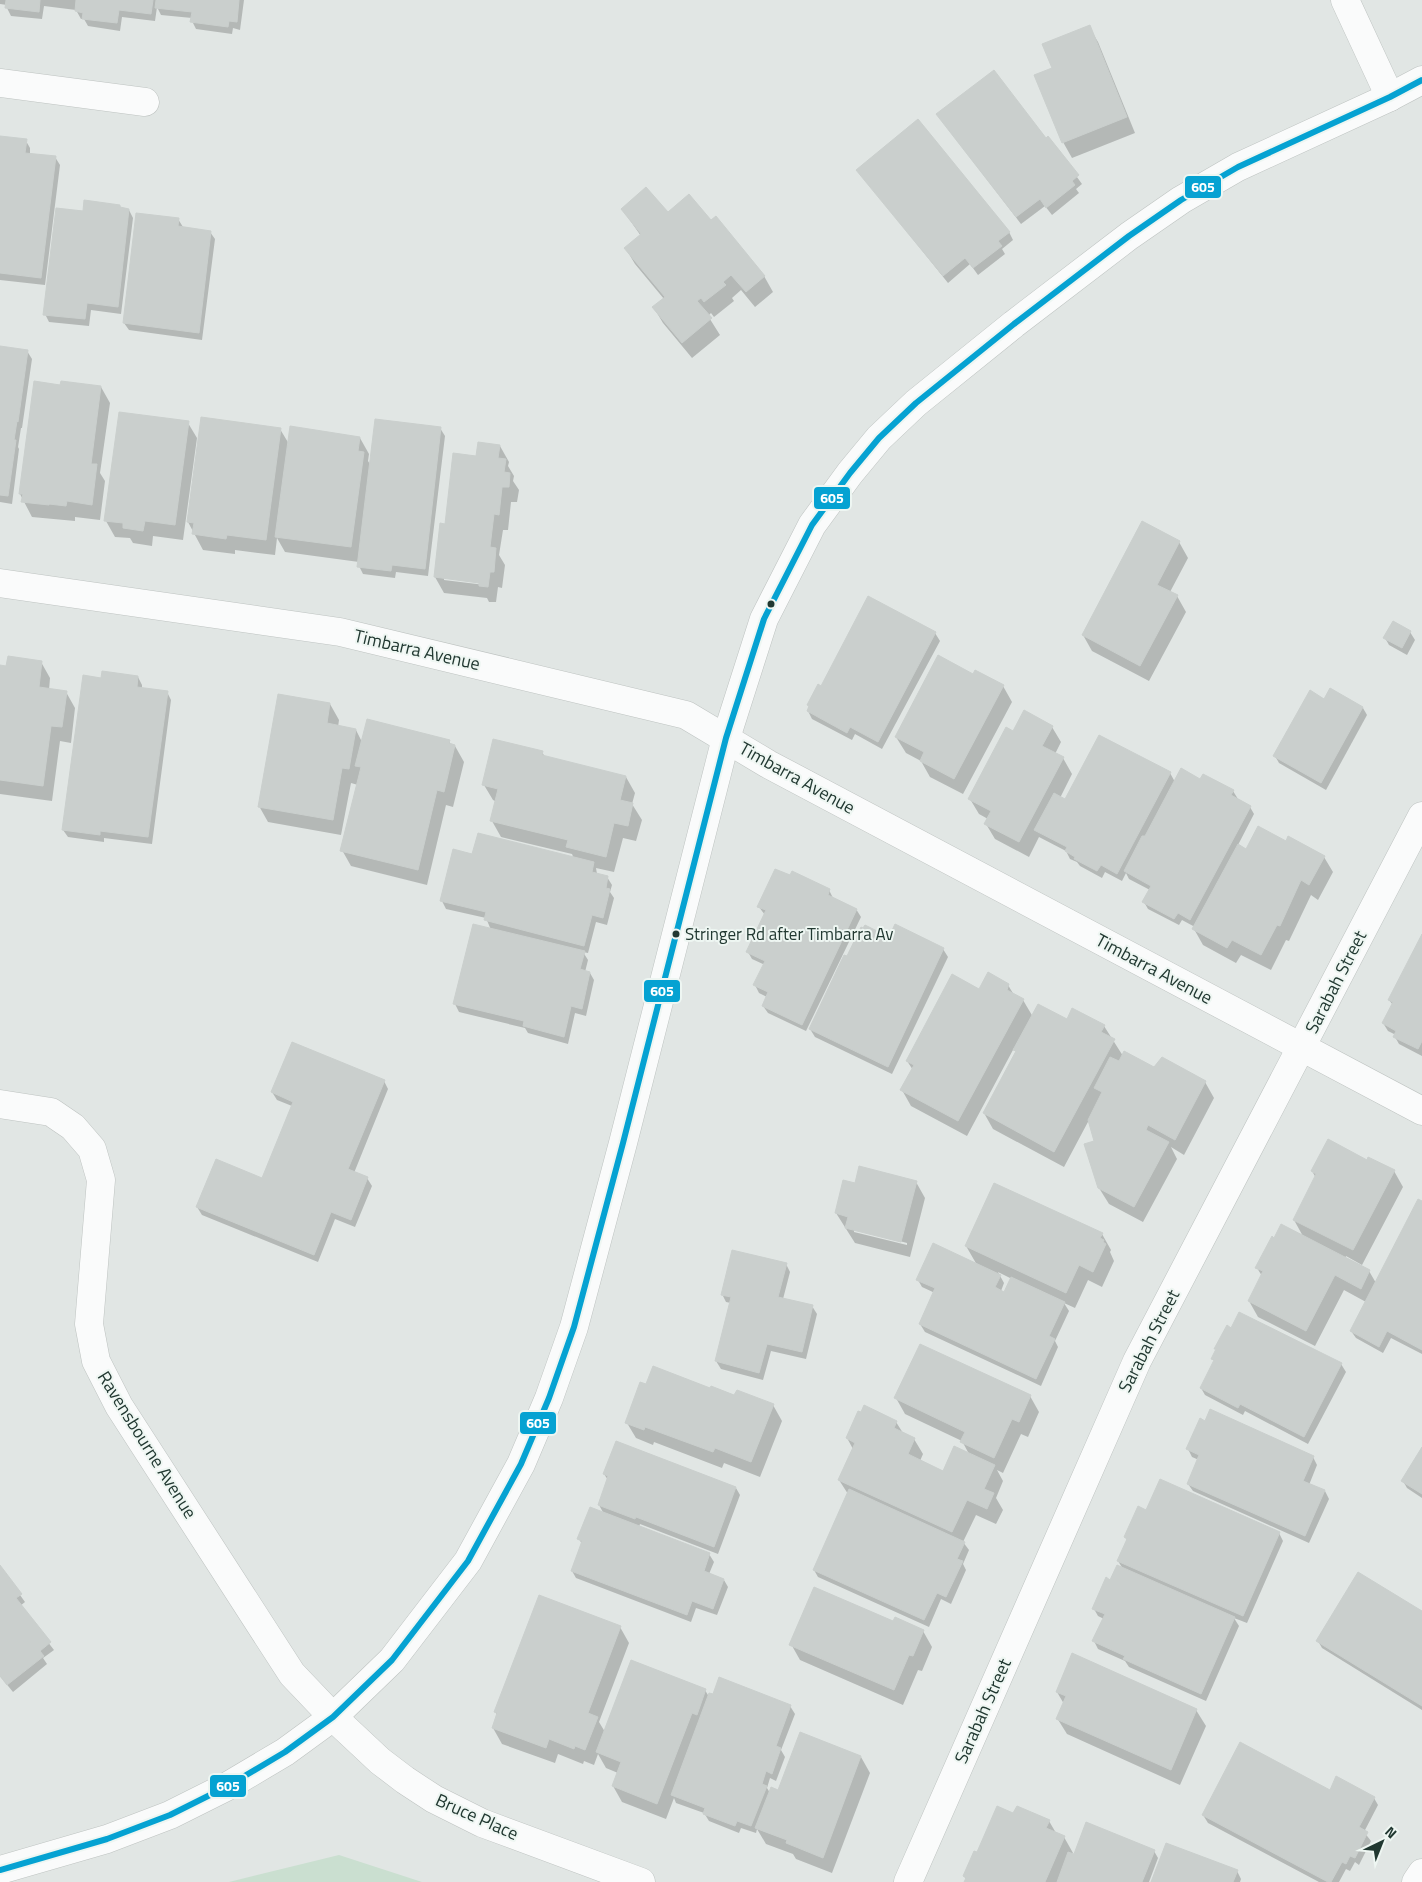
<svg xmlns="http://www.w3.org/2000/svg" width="1422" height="1882" viewBox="0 0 1422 1882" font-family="'Titillium Web',sans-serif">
  <rect width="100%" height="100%" fill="#e1e6e4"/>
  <path fill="#cadfd0" d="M339,1855L422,1882H229Z"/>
  <g fill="#0003" fill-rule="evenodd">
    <path d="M0,0H244L240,30L233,28L232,34L196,29L192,21V18L161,15L157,7L155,21L122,17L120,31L88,26L84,19H81L76,10L44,6L42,19L11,16L7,8V5L0,4Z"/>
    <path d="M1089,27L1098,42L1135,133L1072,158L1063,142Z"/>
    <path d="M937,114L1046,139L1048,137L1082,184L1076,189L1079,193L1052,215L1045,206L1021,224Z"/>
    <path d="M0,138L26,141L30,148V154L55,157L60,165L45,285L0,280Z"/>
    <path d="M858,170L1009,232L1013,240L1002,249L1005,254L978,275L970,264L948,283Z"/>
    <path d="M120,206L121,209L129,210L133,218L121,314L91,310L89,326L49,322L45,314L84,212Z"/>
    <path d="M622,209L667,214L711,222L764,276L773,292L755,307L741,290L732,298L734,301L714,317L711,313L708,316L720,335L692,358L663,323L654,308L664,299L635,264L626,249L641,236Z"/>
    <path d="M178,219L183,227L210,232L215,239L202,340L129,330L124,323Z"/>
    <path d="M0,347L27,351L32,359L22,428H21L18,447L19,449L12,504L0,502Z"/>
    <path d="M61,386L101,387L110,403L100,473L105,481L100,520L75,517V521L32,517L20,494Z"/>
    <path d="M188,423L197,438L183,540L153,536L152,546L133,543L130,538L115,537L106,521Z"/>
    <path d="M440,428L445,436L428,576L396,572L395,578L363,574L359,566V562L285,552L277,538L275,555L235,550V554L203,550L188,522L280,429L289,444L360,438L369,454L368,461L371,466Z"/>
    <path d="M500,446L509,462L508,466L514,476L513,481L519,490L517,502H511L508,530H503L499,555L505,565L502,588L498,587L496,602H489L487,598L444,593L435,577L446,525L477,457ZM444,577L486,583L485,585L444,580Z"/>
    <path d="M1179,542L1188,558L1170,592L1177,596L1186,612L1149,681L1092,651L1083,635Z"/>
    <path d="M1410,632L1415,640L1407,655L1389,645L1385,638Z"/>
    <path d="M935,633L940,641L882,749L855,734L852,740L812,719L808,711L822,687Z"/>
    <path d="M41,662L50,678L49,690L66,692L75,708L71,743L60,741L52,801L0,794V666L7,667Z"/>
    <path d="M974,675L1003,686L1012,702L963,794L930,777L921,761L906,753L896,737Z"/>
    <path d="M138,677L142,685V689L167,692L171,700L152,844L104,838V842L68,837L63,830L102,679Z"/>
    <path d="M1325,701L1363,708L1367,715L1326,790L1279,763L1275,756Z"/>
    <path d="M330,704L339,720L338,727L356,730L362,742L449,741L451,745L455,746L464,762L453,807L446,805L427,885L351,866L342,850L358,785L351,783L341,835L268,822L259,806Z"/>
    <path d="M1052,727L1061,742L1055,754L1063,758L1072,774L1060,798L1066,800L1100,736L1170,773L1175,782L1201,780L1233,791L1238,799L1250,807L1254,814L1238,845L1247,850L1286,842L1324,857L1333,872L1318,900L1311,895L1289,941L1286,940L1271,970L1241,955L1236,963L1203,945L1194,929L1195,927L1182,920L1179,925L1148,909L1144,902L1150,890L1129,879L1126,873L1122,881L1105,872L1102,878L1080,866L1077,862L1070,859L1066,851L1039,837L1029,857L995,839L986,824L988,819L979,814L970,799L1013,732Z"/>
    <path d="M542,752L545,757L626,777L635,793L632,804L642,820L636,841L623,838L614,872L596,868L597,874L607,877L612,885L610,892L614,898L607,925L596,922L588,953L583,952L588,960L585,972L590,973L594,980L586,1016L575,1013L568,1044L528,1033L525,1028L459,1012L455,1004L491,930L486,918L446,909L442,901L473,855L574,859L572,854L501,837L492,821L497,802L493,800L484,785Z"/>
    <path d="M829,890L833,898L856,909L861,917L806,1031L768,1013L763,1006L767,997L759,993L755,985L765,965L752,959L748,952L765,915L759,907Z"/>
    <path d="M1422,936V1056L1399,1044L1395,1037L1396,1035L1388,1031L1383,1023L1393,1005L1389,1000Z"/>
    <path d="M890,938L943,949L948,957L892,1074L815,1037L810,1029L847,958Z"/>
    <path d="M1008,985L1014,995L1023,1000L1033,1017L1104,1026L1123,1056L1154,1068L1205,1082L1214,1098L1184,1155L1171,1147L1177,1159L1143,1222L1109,1204L1099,1188L1095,1141L1089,1120L1064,1167L993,1129L984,1113L1017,1053L1014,1048L967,1136L911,1106L902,1090L913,1070L907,1061L980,990Z"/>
    <path d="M384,1081L388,1089L354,1173L367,1178L372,1186L355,1227L335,1219L318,1262L202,1215L197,1207L263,1179L292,1106L277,1100L272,1092Z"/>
    <path d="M1367,1161L1394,1171L1403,1187L1362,1265L1346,1256L1345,1259L1369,1271L1376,1283L1422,1202V1354L1391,1338L1383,1353L1356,1338L1351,1331L1366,1302L1344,1290L1315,1346L1258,1317L1249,1301L1262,1276L1257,1268L1275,1239L1304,1238L1294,1220L1316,1178L1312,1171Z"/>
    <path d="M916,1182L925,1198L910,1257L855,1243L836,1213L856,1184ZM854,1229L907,1243V1245L854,1232Z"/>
    <path d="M1102,1234L1111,1250L1110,1252L1114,1261L1102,1287L1088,1280L1075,1308L1064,1303L1069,1311L1055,1341L1058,1347L1041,1386L925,1332L920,1324L935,1293L922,1287L918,1280L977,1265L966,1246ZM998,1272L1012,1279L1005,1293L1001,1291L1004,1283Z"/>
    <path d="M786,1264L790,1272L783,1299L812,1306L817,1314L806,1359L771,1351L763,1380L721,1369L716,1361L731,1303L726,1302L722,1294Z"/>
    <path d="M1213,1359L1341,1364L1346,1372L1308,1444L1245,1411L1243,1415L1205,1395L1201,1388L1215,1362Z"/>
    <path d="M711,1390L773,1405L782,1421L760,1477L724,1463L722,1468L654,1442L653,1445L636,1438L627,1423Z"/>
    <path d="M1030,1396L1039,1412L1028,1437L1021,1434L1003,1473L997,1470L1003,1481L996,1498L1003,1510L996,1524L976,1515L963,1542L969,1550L963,1564L966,1570L951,1604L941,1599L929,1627L818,1577L814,1570L848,1494L839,1480L853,1449L847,1438L896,1422L903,1433L914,1439L923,1454L920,1461L944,1472L969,1454L962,1441L905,1414L896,1398Z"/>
    <path d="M1188,1449L1313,1457L1317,1465L1309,1485L1325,1491L1329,1499L1309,1543L1193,1491L1188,1484L1199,1460L1192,1457Z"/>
    <path d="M1422,1449V1498L1407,1488L1403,1481Z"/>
    <path d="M604,1474L736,1488L740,1495L718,1554L640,1524L639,1527L709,1554L714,1562L709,1574L724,1580L728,1587L717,1615L696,1608L691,1622L576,1578L572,1571L582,1544L579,1539L604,1514L599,1505L608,1480Z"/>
    <path d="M1147,1511L1279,1533L1283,1541L1247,1623L1234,1618L1239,1626L1206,1701L1129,1667L1125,1661L1098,1649L1094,1641L1104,1619L1098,1616L1094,1609L1111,1581L1123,1569L1118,1561L1127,1540L1126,1537Z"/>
    <path d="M0,1567L25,1602L20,1606L54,1650L43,1658L47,1664L13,1692L0,1676Z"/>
    <path d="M1422,1613V1710L1322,1648L1318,1641Z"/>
    <path d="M894,1623L923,1631L932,1647L922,1671L918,1670L903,1705L800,1660L791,1644Z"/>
    <path d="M620,1627L629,1643L599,1722L605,1732L705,1690L709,1697L790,1706L795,1714L781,1750L785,1757L776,1781L770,1778L767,1788L770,1793L779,1791L861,1757L870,1773L832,1873L796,1859L793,1854L766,1844L757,1829L756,1833L741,1828L739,1833L709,1821L704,1813L676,1803L674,1798L666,1819L622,1802L613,1786L618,1773L606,1768L598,1754L594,1765L584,1761L583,1764L558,1754L555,1763L502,1744L493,1728L498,1716L495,1712Z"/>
    <path d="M1057,1692L1196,1710L1206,1726L1180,1785L1067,1734L1057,1718L1064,1704Z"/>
    <path d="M1374,1798L1378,1805L1364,1832L1371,1841L1359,1865L1355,1862L1350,1871L1346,1869L1339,1882H1319L1208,1823L1203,1815Z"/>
    <path d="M1014,1815L1049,1821L1056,1833L1064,1837L1073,1853L1072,1855L1154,1851L1158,1858L1149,1882H965L966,1879L964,1876L977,1854Z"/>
    <path d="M1237,1871L1241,1879L1240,1882H1152Z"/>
  </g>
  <g fill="#cacfcd" stroke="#cacfcd">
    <path d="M6,0H40L39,12L5,8Z"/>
    <path d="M76,0H153L151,14L119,10L117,23L82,19L83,13L75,11Z"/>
    <path d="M156,0H239L237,22L229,21L228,27L190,22L192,12L155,8Z"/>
    <path d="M1090,25L1127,117L1062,143L1034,75L1052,68L1042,44Z"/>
    <path d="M994,70L1046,138L1048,136L1079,175L1072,181L1075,185L1046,208L1040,199L1016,217L936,114Z"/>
    <path d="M918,119L1010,232L998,241L1002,246L973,268L965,258L943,276L856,170Z"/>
    <path d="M0,136L27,139L25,153L56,156L41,278L0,273Z"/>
    <path d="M646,187L668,212L689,194L711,220L716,216L765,276L746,292L731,275L723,282L726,285L704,302L701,298L697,301L712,318L682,343L652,307L665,297L624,248L641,234L621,209Z"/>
    <path d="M84,200L120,205V207L129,209L118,307L87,303L85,319L43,315L56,208L83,211Z"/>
    <path d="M136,213L179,218L178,226L211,231L199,333L123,323Z"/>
    <path d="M0,346L28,350L18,422L17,421L14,440H16L8,496L0,495Z"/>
    <path d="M34,381L60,385L61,381L101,386L91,464H97L92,505L67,501L66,506L49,504V505L21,502L23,494H19Z"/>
    <path d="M119,412L189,421L175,525L145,521L143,531L123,528V523L104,521Z"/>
    <path d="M201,417L281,428L266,540L227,535L226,539L192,534L194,523L187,522Z"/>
    <path d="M375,419L441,427L425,569L392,565L391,571L357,567Z"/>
    <path d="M290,426L360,437L358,451L364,452L351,547L275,537Z"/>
    <path d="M478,442L500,445L498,458L506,459L504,472L510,473L509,487H502L499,515L494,514L490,547L496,548L494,572H490L488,587L479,586V583L434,577L440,523L445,524L453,453L476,456Z"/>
    <path d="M1142,521L1180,541L1157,585L1178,595L1140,666L1082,635Z"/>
    <path d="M868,596L936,632L878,742L850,727L847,733L807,711L809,706L807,705L818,684L821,686Z"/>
    <path d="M1393,621L1411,631L1402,648L1383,638Z"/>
    <path d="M938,655L973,674L975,670L1004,685L954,779L920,761L924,752L895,737Z"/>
    <path d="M8,656L42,661L39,687L67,691L62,727L51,726L43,786L0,780V665L6,666Z"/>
    <path d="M102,671L138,676L137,687L168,691L148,837L100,831V835L62,830L83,675L101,678Z"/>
    <path d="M1330,688L1363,707L1321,783L1273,756L1310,690L1324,699Z"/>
    <path d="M278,694L330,703L327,723L356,729L349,769L342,768L333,820L258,807Z"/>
    <path d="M1024,710L1053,726L1042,746L1064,757L1019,842L984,824L991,811L968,799L1006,727L1013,731Z"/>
    <path d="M367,719L450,740L449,743L455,745L444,792L437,790L418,870L340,851L361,767L355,766Z"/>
    <path d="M1099,735L1171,772L1117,874L1101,865L1097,871L1074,859L1075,857L1065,851L1067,847L1034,830L1054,793L1065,799Z"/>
    <path d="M493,739L543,751L542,755L626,776L620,800L633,803L628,826L614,823L606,857L566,847L568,840L490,821L498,789L482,785Z"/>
    <path d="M1181,768L1200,779L1203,774L1234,790L1231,795L1251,806L1190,920L1178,913L1174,919L1142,902L1151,886L1124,871L1142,836H1145Z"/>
    <path d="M1258,826L1286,841L1288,836L1325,856L1309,885L1301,880L1280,926L1277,925L1261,955L1232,940L1227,948L1192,929L1238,844L1246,849Z"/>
    <path d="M478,833L594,862L592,872L608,876L606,888L610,889L603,918L592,915L584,946L484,920L486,912L440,901L453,849L472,854Z"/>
    <path d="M775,869L790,875L792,871L830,889L828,895L857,909L802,1025L762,1006L768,992L753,985L765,961L746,952L766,910L757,907Z"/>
    <path d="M473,924L585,951L580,969L590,972L582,1009L571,1006L564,1037L523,1026L524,1021L453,1004Z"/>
    <path d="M895,924L944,948L888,1067L809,1029L844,955L847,956L861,927L863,928L865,925L889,937Z"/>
    <path d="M1422,934V1041L1418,1049L1393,1037L1396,1031L1382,1023L1393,1002L1388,1000Z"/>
    <path d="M988,972L1009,984L1007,990L1024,999L958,1121L900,1090L914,1065L906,1061L952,974L979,989Z"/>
    <path d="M1038,1004L1067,1019L1072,1008L1105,1025L1101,1032L1115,1039L1054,1152L983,1113L1016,1051L1013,1050Z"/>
    <path d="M292,1042L385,1080L348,1169L368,1177L351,1220L331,1212L314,1255L196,1207L216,1159L262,1178L293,1102L271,1092Z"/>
    <path d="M1124,1051L1154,1067L1162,1057L1206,1081L1175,1140L1148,1125L1146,1130L1169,1142L1134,1207L1098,1188L1084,1144L1094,1141L1088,1120L1102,1092L1094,1088L1110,1057L1119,1061Z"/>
    <path d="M1328,1139L1367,1160L1368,1157L1395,1170L1353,1250L1293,1220L1316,1174L1311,1171Z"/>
    <path d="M859,1166L917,1181L901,1242L845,1228L848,1217L835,1213L843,1180L855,1183Z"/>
    <path d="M994,1183L1103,1233L1100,1238L1104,1240L1103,1242L1106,1244L1093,1272L1079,1265L1066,1293L965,1246Z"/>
    <path d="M1418,1199L1422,1201V1350L1387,1331L1379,1347L1350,1331Z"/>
    <path d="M1281,1224L1370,1270L1361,1289L1335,1275L1306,1331L1248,1301L1263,1271L1255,1268L1272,1236L1274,1238Z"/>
    <path d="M933,1243L1001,1275L995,1287L1004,1292L1011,1277L1065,1302L1049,1336L1055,1339L1036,1379L919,1324L935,1288L916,1280Z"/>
    <path d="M732,1250L787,1263L778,1297L813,1305L802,1352L767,1344L759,1373L715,1361L731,1297L721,1295Z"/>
    <path d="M1239,1312L1342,1363L1304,1437L1240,1404L1238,1408L1200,1388L1214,1360L1211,1359L1216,1349H1214L1227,1325L1231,1328Z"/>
    <path d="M920,1344L1031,1395L1019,1422L1012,1419L994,1458L960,1442L965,1432L894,1398Z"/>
    <path d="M653,1366L710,1388L711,1386L734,1395L737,1390L774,1404L751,1462L715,1448L713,1452L645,1427L644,1430L625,1423L640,1382L646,1384Z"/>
    <path d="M864,1405L897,1421L894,1428L915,1438L908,1454L943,1471L954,1446L995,1465L984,1489L994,1493L987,1509L967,1500L952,1532L838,1480L855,1443L846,1438L858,1411L861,1412Z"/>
    <path d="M1210,1409L1314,1456L1303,1481L1325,1490L1305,1536L1187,1484L1199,1455L1186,1449L1200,1418L1205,1421Z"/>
    <path d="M616,1441L736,1487L714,1547L636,1517L635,1519L598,1505L608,1476L603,1474Z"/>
    <path d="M1422,1447V1494L1401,1481Z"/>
    <path d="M1160,1479L1280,1532L1243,1616L1117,1561L1127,1539L1124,1537L1138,1506L1146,1510Z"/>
    <path d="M849,1489L965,1542L957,1559L963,1561L946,1597L937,1593L924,1620L813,1570Z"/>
    <path d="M590,1507L710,1553L704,1571L724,1579L713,1609L692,1601L687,1615L571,1571L582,1541L577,1539Z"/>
    <path d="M0,1565L22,1594L16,1598L51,1642L40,1651L44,1656L7,1685L0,1676Z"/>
    <path d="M1117,1565L1235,1617L1201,1694L1123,1659L1125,1656L1092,1641L1105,1614L1092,1609L1106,1577L1110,1580Z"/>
    <path d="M1358,1572L1422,1611V1706L1316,1641Z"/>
    <path d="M814,1587L893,1621L895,1617L924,1630L913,1656L909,1655L894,1690L789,1645Z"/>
    <path d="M539,1595L621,1626L588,1713L598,1717L585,1750L575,1746L574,1749L549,1739L546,1748L492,1728L497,1713L494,1712Z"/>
    <path d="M1072,1653L1197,1709L1171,1770L1056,1719L1066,1696L1056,1692Z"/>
    <path d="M631,1660L706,1689L697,1715L692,1713L657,1804L612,1786L621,1762L596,1752Z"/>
    <path d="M719,1677L791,1705L776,1746L781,1748L772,1774L766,1771L762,1784L767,1786L751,1826L737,1821L735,1826L703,1814L705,1808L671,1795L709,1693L713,1694Z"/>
    <path d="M800,1732L861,1756L823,1858L786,1843L787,1840L755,1828L771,1787L778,1790Z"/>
    <path d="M1240,1742L1330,1790L1336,1776L1375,1797L1359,1827L1368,1832L1355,1858L1350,1856L1346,1864L1342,1862L1331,1882H1328L1202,1815Z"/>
    <path d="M997,1806L1013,1813L1017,1806L1050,1820L1046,1828L1065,1836L1045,1882H964L966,1878L963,1876L974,1851L977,1852Z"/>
    <path d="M1086,1822L1155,1850L1142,1882H1057L1068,1852L1074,1854Z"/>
    <path d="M1166,1843L1238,1870L1233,1882H1151Z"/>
  </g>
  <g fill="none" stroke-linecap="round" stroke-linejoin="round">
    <g stroke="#bec3c1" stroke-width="29">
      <g id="minor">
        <path d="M1345,0L1390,97"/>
        <path d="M0,83L145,102"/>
        <path d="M0,583L340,632L686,715L768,764L1422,1111"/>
        <path d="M0,1104L51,1112L73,1127L92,1149L101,1180L89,1324L96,1361L119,1406L292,1674L333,1717L380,1761L405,1780L434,1799L482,1823L641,1882"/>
        <path d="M908,1882L1137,1361L1422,816"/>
        <path d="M1416,1882L1422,1873"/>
      </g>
    </g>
    <g stroke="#bec3c1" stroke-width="29">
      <path id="tertiary" d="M0,1870L107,1839L170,1815L226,1787L285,1752L333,1717L392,1660L468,1561L521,1464L549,1398L574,1327L623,1143L726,738L764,619L812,525L850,473L879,438L916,403L1014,324L1129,236L1181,200L1238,167L1390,97L1422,80"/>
    </g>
    <use href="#minor" stroke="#fafbfb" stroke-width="28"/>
    <use href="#tertiary" stroke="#fafbfb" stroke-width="28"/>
    <g stroke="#eef6f2" stroke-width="10">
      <path id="bus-1" d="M0,1870L107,1839L170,1815L226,1787L285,1752L333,1717L392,1660L468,1561L521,1464L549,1398L574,1327L623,1143L726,738L764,619L812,525L850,473L879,438L916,403L1014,324L1129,236L1181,200L1238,167L1390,97L1422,80"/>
    </g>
    <use href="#bus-1" stroke="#05a2d2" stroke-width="6"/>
  </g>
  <g fill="#213831" stroke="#eef6f2" stroke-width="2">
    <circle cx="771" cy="604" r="4.5"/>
    <circle cx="676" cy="934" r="4.5"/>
  </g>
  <g text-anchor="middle" stroke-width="4" stroke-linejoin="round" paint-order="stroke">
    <g font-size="17" fill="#213831" stroke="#eef6f2" text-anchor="start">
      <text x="685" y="940">Stringer Rd after Timbarra Av</text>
    </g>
    <g font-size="18" fill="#213831" stroke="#eef6f2">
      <text transform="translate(417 650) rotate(13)" y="6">Timbarra Avenue</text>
      <text transform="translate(797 778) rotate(29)" y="6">Timbarra Avenue</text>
      <text transform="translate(1154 969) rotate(28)" y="6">Timbarra Avenue</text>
      <text transform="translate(1336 982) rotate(-63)" y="6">Sarabah Street</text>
      <text transform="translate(1149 1341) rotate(-63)" y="6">Sarabah Street</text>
      <text transform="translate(147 1445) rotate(58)" y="6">Ravensbourne Avenue</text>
      <text transform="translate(983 1711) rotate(-66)" y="6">Sarabah Street</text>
      <text transform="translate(477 1817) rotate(24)" y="6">Bruce Place</text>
    </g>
  </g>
  <g stroke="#eef6f2" stroke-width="2">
    <rect x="1184" y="175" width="38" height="24" rx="5" fill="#05a2d2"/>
    <rect x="813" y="486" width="38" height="24" rx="5" fill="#05a2d2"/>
    <rect x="643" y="979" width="38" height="24" rx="5" fill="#05a2d2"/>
    <rect x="519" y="1411" width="38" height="24" rx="5" fill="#05a2d2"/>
    <rect x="209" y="1774" width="38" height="24" rx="5" fill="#05a2d2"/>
  </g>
  <g font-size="14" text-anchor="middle" font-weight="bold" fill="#fff">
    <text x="1203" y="192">605</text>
    <text x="832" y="503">605</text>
    <text x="662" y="996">605</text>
    <text x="538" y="1428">605</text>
    <text x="228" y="1791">605</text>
  </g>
  <g transform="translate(1382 1842) rotate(43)" stroke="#eef6f2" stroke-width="4" paint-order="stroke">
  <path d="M0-4L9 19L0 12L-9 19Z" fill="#213831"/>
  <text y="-8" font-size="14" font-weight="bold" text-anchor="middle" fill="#213831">N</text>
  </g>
</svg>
